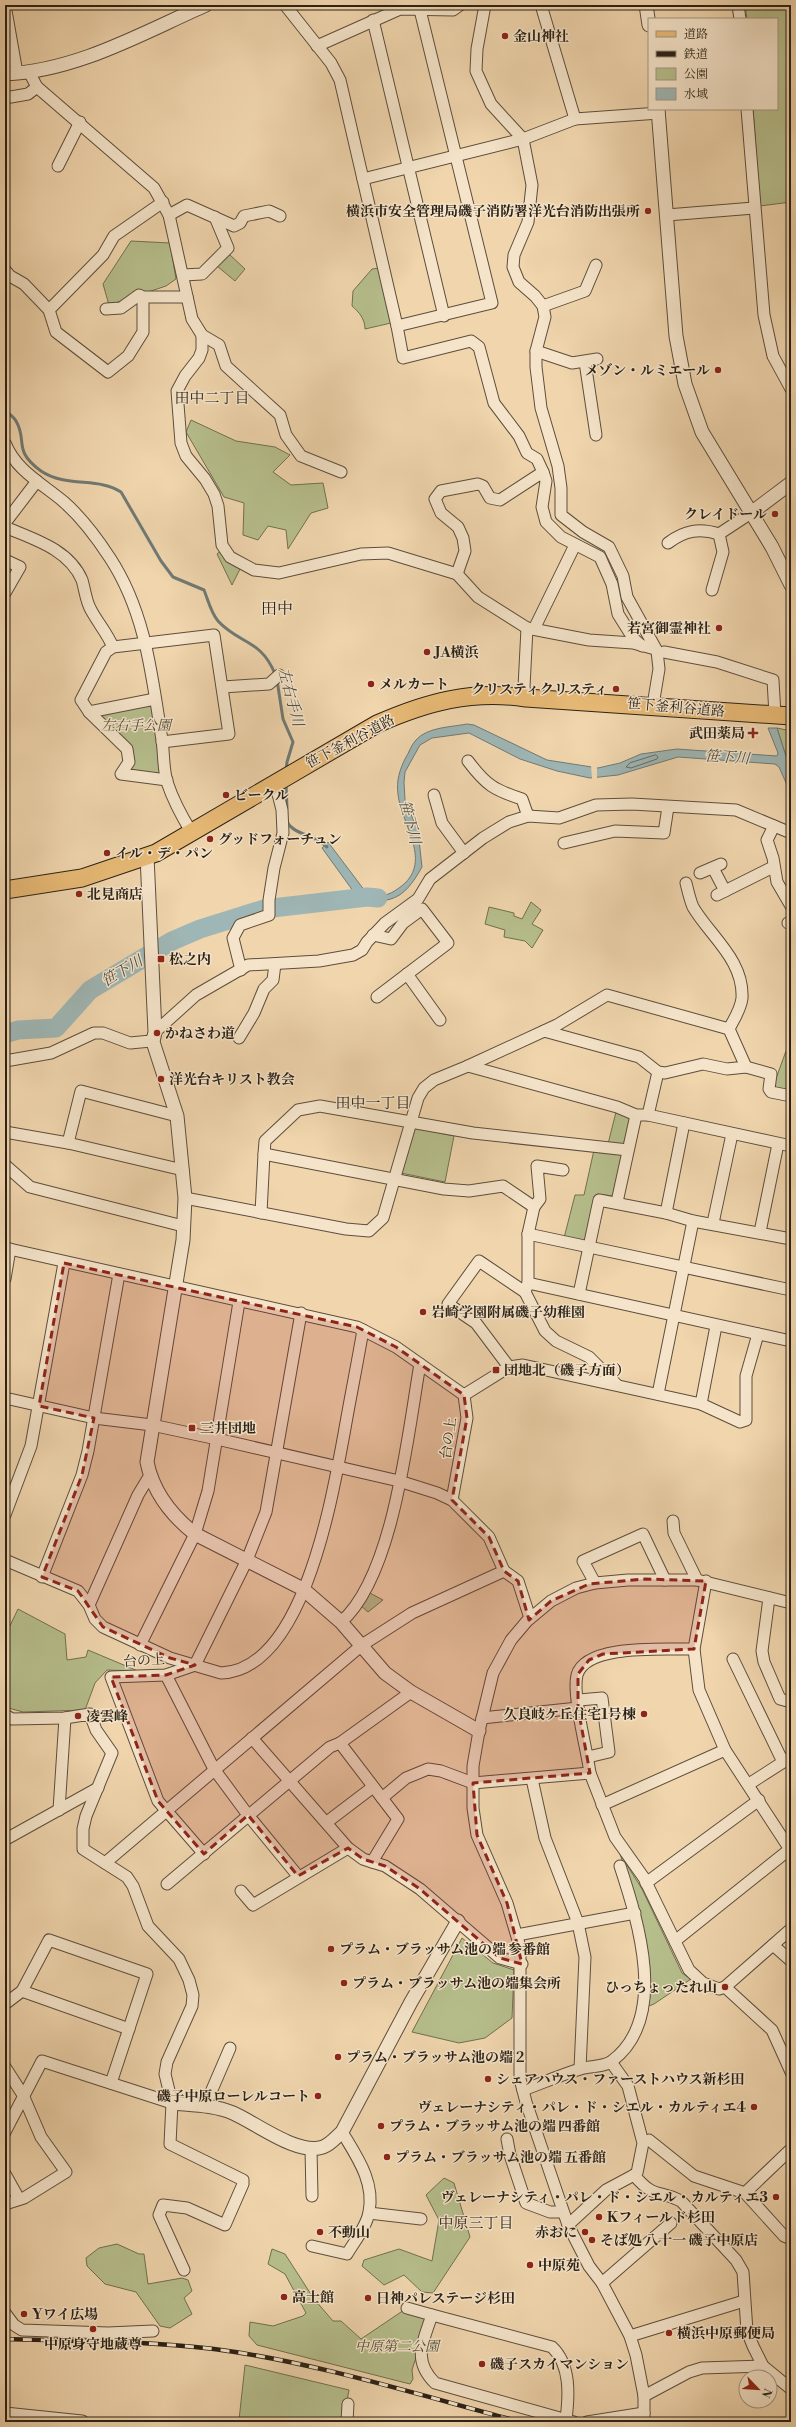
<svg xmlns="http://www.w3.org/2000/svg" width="796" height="2427" viewBox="0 0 796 2427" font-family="'Libre Bodoni','Noto Serif JP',serif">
  <rect width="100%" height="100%" fill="#f0d5ad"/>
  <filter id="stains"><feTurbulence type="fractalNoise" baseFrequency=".005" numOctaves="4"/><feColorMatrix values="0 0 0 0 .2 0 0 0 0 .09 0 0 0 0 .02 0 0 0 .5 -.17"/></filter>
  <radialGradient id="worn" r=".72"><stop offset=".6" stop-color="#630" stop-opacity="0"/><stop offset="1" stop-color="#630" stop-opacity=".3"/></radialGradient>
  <g fill="#b6be8c" stroke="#707051">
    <path d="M745,5H791V202L760,206L753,109H777V19H747Z"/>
    <path d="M131,241L170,243L176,279L166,286L109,305L103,284Z"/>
    <path d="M229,254L245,269L235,281L217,266Z"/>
    <path d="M380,268L391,323L365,329C365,319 359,312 352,306L353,291L372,269Z"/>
    <path d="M191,420L236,441L275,447L290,455L273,472L291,485L323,483L328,508L311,513L288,549L286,530L268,526L258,540L243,535L244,503L224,497L186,432Z"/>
    <path d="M222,550L226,558L240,569L232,585L217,554Z"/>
    <path d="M149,705L153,708L160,772L157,775L132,772L129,769L132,763L98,716Z"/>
    <path d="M777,728L791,731V772Z"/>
    <path d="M531,902L541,910L532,924L543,930L532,948L525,941L504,937L505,930L485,924L489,907L514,913V916L522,919Z"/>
    <path d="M786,1051L791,1052V1092L777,1089L774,1084Z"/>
    <path d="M616,1112L631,1117L623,1146L608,1144Z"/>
    <path d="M415,1128L454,1136L445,1182L401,1173Z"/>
    <path d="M594,1150L622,1153L613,1196L597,1194L585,1243L564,1238L575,1195H584Z"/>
    <path d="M368,1592L383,1600L368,1612L360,1605Z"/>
    <path d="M18,1609L65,1634L67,1660L86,1657L88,1650L138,1671L107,1670L95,1683L85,1710L23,1712L5,1707V1636Z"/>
    <path d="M620,1854L642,1889L682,1973L691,1979L654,2004L644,2008L647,1951L640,1914Z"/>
    <path d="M462,1938L493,1963L514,1970L512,2018L485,2038L459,2043L412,2032Z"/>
    <path d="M444,2178L454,2183L470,2237L433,2293L422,2292L404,2275L384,2285L362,2266L364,2260L399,2249L432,2261L439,2220L426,2195Z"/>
    <path d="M117,2244L139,2254H144L148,2284L182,2278L188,2280L192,2291L184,2298L192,2314L170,2328L160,2326L136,2292L105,2284L87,2266L86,2258L99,2248Z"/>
    <path d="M272,2249L285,2254L314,2299L333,2321H341L361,2339L404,2310L428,2319L412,2370L413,2379L410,2384L257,2345L249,2336L250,2322L273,2326L303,2316L306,2313L285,2274L268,2264Z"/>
    <path d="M245,2365L349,2390L343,2422L239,2420Z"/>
  </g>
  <path fill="#9eb6b5" stroke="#707a75" d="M467,724L474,725L547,760L598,768L620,763L641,754L677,749L777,756L778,753L768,728H777L791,772V794L779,767L775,764L678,757L618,775L590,778L557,771L520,759L469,733L432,738L420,745L405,772L404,782L405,800L418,831L422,867C402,903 391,901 353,903L351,897L356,895L322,848L328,842L368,895C381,897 388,896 399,888C435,863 401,825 398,794C396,781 400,769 405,759C409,753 411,745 416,740C427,727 452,727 467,724Z"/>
  <path fill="#f0d5ad" d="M591,765L597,766V779H592Z"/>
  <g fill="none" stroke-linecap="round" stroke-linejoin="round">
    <path stroke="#646c66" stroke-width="1" d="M656,755L658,757L657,759L631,768L626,767L630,763Z"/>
    <g stroke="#707a75" stroke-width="3">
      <path d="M5,410C8,413 14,417 16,421C28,441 12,450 41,471C66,488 99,477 121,492L161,561L173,577L204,590C208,600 211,613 218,621C239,644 261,639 275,674"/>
      <path d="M277,680L283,719L293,742L287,762L286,771"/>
      <path d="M286,784L287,808"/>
      <path d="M287,822C294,835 316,835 327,847"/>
    </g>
    <path stroke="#9eb6b5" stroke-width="19" d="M5,1034L18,1030L56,1028L90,990L172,941L200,929L264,909L367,897L378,898"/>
    <g stroke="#5c4e3c" stroke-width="13">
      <g id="minor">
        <path d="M5,5L17,73"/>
        <path d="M285,5L331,63L340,80L397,326L492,303L420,10"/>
        <path d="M485,5L477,49L476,71L491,104L523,139L532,185L528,222L514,255L513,267L519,282L535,296L543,306"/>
        <path d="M541,5L575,119L659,113"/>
        <path d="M738,5L740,19"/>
        <path d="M373,20L444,316"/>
        <path d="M317,46L400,9L453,10L460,5"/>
        <path d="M29,72L37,87L154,188L169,215L192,319L202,335L219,345L226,366L280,415L286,435L301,456L341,472"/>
        <path d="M5,98L28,94L37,87"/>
        <path d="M747,109L764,315L773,356L791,389"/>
        <path d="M58,166L80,122"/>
        <path d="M363,179L523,139L575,119"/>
        <path d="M169,215L187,205L234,226L240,223L244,216L269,211L280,216"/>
        <path d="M667,215L754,208"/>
        <path d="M596,265L585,291L543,306L545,317L536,351V367L541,408L558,466L561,488V515L583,532L609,547L623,576L627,597L657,651L659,669L653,705"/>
        <path d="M5,270L10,276L24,284L49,310"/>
        <path d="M183,275L202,274L228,248L215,217"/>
        <path d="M143,297V332L128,356L108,372L56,332L49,310L103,255L114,236L163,202"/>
        <path d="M106,309L121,308L139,295L143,297H187"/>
        <path d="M397,326L403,358L471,341L479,347L494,403L519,436L527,453L537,459L543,472L546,481L542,507L546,522L561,537L600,557L612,584L618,614L633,638L642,646"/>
        <path d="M202,335V350L199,358L185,376L177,391L181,443L186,456L205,479L214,494L218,506L222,545L230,557L254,570L279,573L361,554L388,553L457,574L478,597L527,628L589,640L633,643L655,649"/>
        <path d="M536,351L572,363L597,359"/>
        <path d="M585,362L596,435"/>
        <path d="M5,443C16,471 43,484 64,502C82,518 97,538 110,558C146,613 152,677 162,740C164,753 163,768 167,782C173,800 182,817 192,833"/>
        <path d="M5,523L37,481"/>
        <path d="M5,527C33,539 69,549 82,580C85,590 86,602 91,610C98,623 107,633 113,647"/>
        <path d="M668,543C685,530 700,528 719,534L751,513"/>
        <path d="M5,560L20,567L5,593"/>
        <path d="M457,574L465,551L463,538L458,527L441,513L435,499L441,491L478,484L483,486L490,498L500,500L543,472"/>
        <path d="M712,590L723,552L719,534"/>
        <path d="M534,629L575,545"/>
        <path d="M664,652L717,662L773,680L775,715"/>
        <path d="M223,687L269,684L279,675"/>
        <path d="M526,698L524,687L527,628"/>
        <path d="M89,712L155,699"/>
        <path d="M162,742L229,734L214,635L113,647L106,652L81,700L89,712L127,749L129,762L121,774L167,780"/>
        <path d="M468,761C486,785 494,790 522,799L528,816"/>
        <path d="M434,795L442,823L464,853"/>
        <path d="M774,826L767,840L773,858L777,882L791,906"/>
        <path d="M564,843L615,831L664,833L668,807"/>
        <path d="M713,868L725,891"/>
        <path d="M700,873L721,864"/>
        <path d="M717,895L773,867"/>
        <path d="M788,923L791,922"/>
        <path d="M373,935L391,939L403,923L422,909L448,943L377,997"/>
        <path d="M241,970L233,938L240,925L269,915V900L274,868L283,833L282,810L275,782"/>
        <path d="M407,974L440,1020"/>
        <path d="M544,1031L639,1057L658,1072L665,1073L703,1064L727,1069L746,1067L729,1029C734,1019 741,1009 742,998C744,960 710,936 693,907C690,900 688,891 686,883"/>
        <path d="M239,1038L254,1013L264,989L273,980L275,964"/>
        <path d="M5,1061L51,1053L94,1033H103L130,1043L151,1041L155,1032L196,995L248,965L319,961L353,955L362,950L367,942L385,923L418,899L430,879L483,838L509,822L528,816L559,818L596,805L632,804L736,810L791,833"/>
        <path d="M468,1066L617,1107L636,1115H648L791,1146"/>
        <path d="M746,1067L771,1074L769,1089L771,1092L791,1096"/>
        <path d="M648,1115L658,1072"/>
        <path d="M5,1132L68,1143L183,1170"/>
        <path d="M68,1143L81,1091L177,1116"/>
        <path d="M264,1154L265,1141L298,1110L320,1106L473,1133L628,1150"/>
        <path d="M5,1165L30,1187L183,1226"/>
        <path d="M563,1170L537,1166L540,1199L534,1207L528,1234V1283L525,1292L545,1331L556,1341L589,1357L616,1384"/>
        <path d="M185,1198L346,1229L369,1231L383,1218L418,1098L424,1088L434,1080L468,1066L557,1025L607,995L729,1029"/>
        <path d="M617,1202L636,1115"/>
        <path d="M261,1213L264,1154L444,1189L469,1191L503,1186L534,1207"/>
        <path d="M666,1213L684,1123"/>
        <path d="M713,1223L732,1134"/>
        <path d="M760,1232L778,1144"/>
        <path d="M528,1234L791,1290"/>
        <path d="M5,1248L357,1327L396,1347L464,1395"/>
        <path d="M5,1279L10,1249"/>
        <path d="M528,1283L791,1341"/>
        <path d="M579,1294L599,1200L666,1213L693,1221L791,1239"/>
        <path d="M509,1367L476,1323L448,1304L479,1261L525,1292"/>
        <path d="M658,1394L693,1221"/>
        <path d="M464,1395L509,1367L523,1365L701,1404L740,1422L746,1420V1376L758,1334"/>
        <path d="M5,1398L94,1418L152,1425L217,1439L399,1481L437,1493L452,1500L489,1537L504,1571L412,1613L362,1645L105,1863"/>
        <path d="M701,1404L716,1326"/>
        <path d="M452,1500L467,1418L464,1395"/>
        <path d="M5,1515L31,1446L64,1263"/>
        <path d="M673,1521L674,1533L697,1580"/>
        <path d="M5,1560L78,1591L89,1605L95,1619L103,1627L170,1658L221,1673C304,1670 332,1497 344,1434C350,1399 357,1365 363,1330"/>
        <path d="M504,1571L518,1581L530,1618"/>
        <path d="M42,1577L82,1475L88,1451L119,1274"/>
        <path d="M706,1581L694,1649L699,1690L725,1750L791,1851"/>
        <path d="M595,1583L583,1561L643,1534L665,1580"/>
        <path d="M769,1598L762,1651L764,1662L780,1699L791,1702"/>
        <path d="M89,1605L138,1495L150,1475"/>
        <path d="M341,1622C394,1576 408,1432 420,1364"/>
        <path d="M140,1645L195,1534L208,1491L239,1302"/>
        <path d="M733,1659L783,1762"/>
        <path d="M195,1665L247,1560L266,1512L301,1313"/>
        <path d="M195,1665L166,1675L111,1677L158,1801L204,1854"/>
        <path d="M166,1675L214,1769L248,1815L298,1876"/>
        <path d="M579,1700L602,1698L609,1752L588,1757"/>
        <path d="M5,1715L12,1719L65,1718L90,1714L96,1730L112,1753L86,1816L83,1829V1849L127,1877L133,1886L148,1926L179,1959L189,1980L193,1995L192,2006L167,2062L165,2074L172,2103L170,2144L243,2180V2184L225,2225L187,2208L163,2205L159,2215L184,2270"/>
        <path d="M482,1718L578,1708"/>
        <path d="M252,1738L348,1848L363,1859L372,1862"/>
        <path d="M340,1743L398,1819L372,1862L385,1866L420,1889L500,1958L522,1964"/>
        <path d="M590,1773C587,1750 572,1695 577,1675C586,1643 667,1650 694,1649"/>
        <path d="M532,1779L545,1838L578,1923L585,1957L580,2069"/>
        <path d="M749,1784L791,1757"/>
        <path d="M382,1798L406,1778L428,1769L441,1771L473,1783L590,1773L615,1837L644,1878L689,1970L703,1983L719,1989L725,1987L791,1929"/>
        <path d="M602,1805L725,1750"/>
        <path d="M59,1810L65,1718"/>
        <path d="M327,1822L373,1787"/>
        <path d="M8,1838L98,1788"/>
        <path d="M646,1883L759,1800"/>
        <path d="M167,1884L330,1747L340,1743L411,1692"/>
        <path d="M241,1891L253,1905L348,1848"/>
        <path d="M517,1935L635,1913"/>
        <path d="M675,1941L790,1849"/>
        <path d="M773,1945L791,1961"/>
        <path d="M725,1987L772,2030L791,2072"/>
        <path d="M22,1991L129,2029"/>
        <path d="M5,2004L22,1991L49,1940L147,1974L111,2083"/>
        <path d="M611,2062L628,2086L643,2143L637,2173L634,2175C655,2200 658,2189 681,2201L736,2260L743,2272L747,2331L753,2346L763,2366L791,2389"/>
        <path d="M5,2067L23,2095L41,2137L66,2172L24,2198L5,2204"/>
        <path d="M523,2090C542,2083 561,2075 580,2069C589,2066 605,2067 612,2061C669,2018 638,1921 620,1866"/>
        <path d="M205,2106L230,2048"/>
        <path d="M5,2132L42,2061L172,2103"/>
        <path d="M507,2139L510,2155L526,2203L550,2212H562"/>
        <path d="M649,2140L694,2176L745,2193L784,2236L791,2239"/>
        <path d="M311,2149L312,2196"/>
        <path d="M5,2174L19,2199"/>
        <path d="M745,2193L791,2149"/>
        <path d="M369,2213L421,2219"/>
        <path d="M568,2225L606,2190L634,2175"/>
        <path d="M312,2246L347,2254C354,2242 367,2226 369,2212C375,2182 357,2157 342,2132"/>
        <path d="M602,2283L671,2223"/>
        <path d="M407,2308L432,2315"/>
        <path d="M5,2313L14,2325L22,2330L108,2333L153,2331"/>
        <path d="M630,2336L744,2301"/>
        <path d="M644,2396L689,2372L702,2368L763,2366"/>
        <path d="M566,2419C569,2396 571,2365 552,2347L432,2315C423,2342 412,2360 435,2383L574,2422"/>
        <path d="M347,2422L348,2404"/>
        <path d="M587,2422L644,2413"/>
        <path d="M644,2422V2396L636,2355L630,2336L602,2283L589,2266L568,2225L526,2102L520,2079V1947L507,1903L477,1835L473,1808V1766L479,1731L493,1673L511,1640L527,1621L551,1601L576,1588L595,1583L628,1580H697L791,1603"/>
      </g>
    </g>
    <g stroke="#5c4e3c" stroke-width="15">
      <g id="tertiary">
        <path d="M646,5L649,25"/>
        <path d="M5,74C77,71 142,33 206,5"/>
        <path d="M658,109L676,336L685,384L702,432L772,547L791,585"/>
        <path d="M751,513L791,483"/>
        <path d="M147,856L155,1032L153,1042L177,1116L185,1198L183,1240L147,1462C153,1492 171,1515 195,1534L303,1589L341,1622L385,1673L411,1692L479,1731"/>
        <path d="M172,2103C192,2105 214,2105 233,2113C256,2123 298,2156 323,2147C331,2144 336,2137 342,2132L411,2002L458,1921"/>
        <path d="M5,2414L82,2422"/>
      </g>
    </g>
    <g stroke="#2a2116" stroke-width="19">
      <path id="primary" d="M5,890L82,878L156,853L377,724C427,702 471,690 526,698L791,716"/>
    </g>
    <use href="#minor" stroke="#f5e4ca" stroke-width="11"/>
    <use href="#tertiary" stroke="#f5e4ca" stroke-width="13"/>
    <use href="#primary" stroke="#e8ba76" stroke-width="17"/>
    <g stroke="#2a2116" stroke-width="4.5">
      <path id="rail" d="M5,2339C74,2341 145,2341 214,2349C315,2362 422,2396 521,2422"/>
    </g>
    <use href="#rail" stroke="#f5e4ca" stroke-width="3" stroke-dasharray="9" stroke-linecap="butt"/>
  </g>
  <path fill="#8f2418" fill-opacity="0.2" stroke="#8f2418" stroke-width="3" stroke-dasharray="8 5" stroke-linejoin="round" d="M64,1263L357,1327L396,1347L464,1395L467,1418L452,1500L489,1537L504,1571L518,1581L529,1620L551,1601L589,1584L645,1579L706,1581L694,1649L603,1654L589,1660L578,1674V1708L590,1773L473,1783L477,1835L507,1903L522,1964L500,1958L420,1889L385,1866L363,1859L348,1848L298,1876L248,1815L204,1854L158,1801L111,1677L166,1675L195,1665L170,1658L103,1627L78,1591L42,1577L82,1475L94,1418L39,1406Z"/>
  <g fill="#8f2418" stroke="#f5e4ca" stroke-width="1.5">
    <circle cx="505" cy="36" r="4"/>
    <circle cx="648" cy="211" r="4"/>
    <circle cx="718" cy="370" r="4"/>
    <circle cx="775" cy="514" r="4"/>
    <circle cx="719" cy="628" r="4"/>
    <circle cx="427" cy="652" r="4"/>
    <circle cx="371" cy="684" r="4"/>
    <circle cx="616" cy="689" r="4"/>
    <path d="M751 727h4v4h4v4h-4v4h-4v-4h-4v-4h4z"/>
    <circle cx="226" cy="795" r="4"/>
    <circle cx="210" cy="839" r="4"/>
    <circle cx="107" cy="853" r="4"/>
    <circle cx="79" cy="894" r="4"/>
    <rect x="157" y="955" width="8" height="8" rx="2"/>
    <circle cx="157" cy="1033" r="4"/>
    <circle cx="161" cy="1079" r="4"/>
    <circle cx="423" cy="1312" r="4"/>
    <rect x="492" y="1366" width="8" height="8" rx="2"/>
    <rect x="188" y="1424" width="8" height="8" rx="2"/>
    <circle cx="644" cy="1714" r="4"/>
    <circle cx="78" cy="1716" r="4"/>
    <circle cx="331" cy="1949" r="4"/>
    <circle cx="344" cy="1983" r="4"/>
    <circle cx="725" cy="1987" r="4"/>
    <circle cx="338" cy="2057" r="4"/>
    <circle cx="488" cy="2079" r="4"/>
    <circle cx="318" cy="2096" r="4"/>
    <circle cx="754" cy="2107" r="4"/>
    <circle cx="381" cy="2126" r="4"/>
    <circle cx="387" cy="2157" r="4"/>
    <circle cx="776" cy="2197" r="4"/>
    <circle cx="599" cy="2217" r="4"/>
    <circle cx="320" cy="2232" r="4"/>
    <circle cx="585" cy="2232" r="4"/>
    <circle cx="592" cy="2240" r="4"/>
    <circle cx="530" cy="2265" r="4"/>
    <circle cx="284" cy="2297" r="4"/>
    <circle cx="368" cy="2298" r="4"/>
    <circle cx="24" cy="2314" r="4"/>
    <circle cx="93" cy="2329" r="4"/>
    <circle cx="669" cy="2333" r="4"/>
    <circle cx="482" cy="2364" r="4"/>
  </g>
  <g text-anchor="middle" stroke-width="3" stroke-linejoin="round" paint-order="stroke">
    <g font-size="14" font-weight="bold" fill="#2a2116" stroke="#f5e4ca" text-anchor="start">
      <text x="513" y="41">金山神社</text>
      <text x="640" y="216" text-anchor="end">横浜市安全管理局磯子消防署洋光台消防出張所</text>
      <text x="710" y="375" text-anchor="end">メゾン・ルミエール</text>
      <text x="767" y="519" text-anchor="end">クレイドール</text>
      <text x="711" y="633" text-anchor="end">若宮御霊神社</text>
      <text x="435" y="657">JA横浜</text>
      <text x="379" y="689">メルカート</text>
      <text x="608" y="694" text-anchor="end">クリスティクリスティ</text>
      <text x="745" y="738" text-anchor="end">武田薬局</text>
      <text x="234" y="800">ビークル</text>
      <text x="218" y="844">グッドフォーチュン</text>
      <text x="115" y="858">イル・デ・パン</text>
      <text x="87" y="899">北見商店</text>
      <text x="169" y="964">松之内</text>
      <text x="165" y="1038">かねさわ道</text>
      <text x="169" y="1084">洋光台キリスト教会</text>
      <text x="431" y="1317">岩崎学園附属磯子幼稚園</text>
      <text x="504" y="1375">団地北（磯子方面）</text>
      <text x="200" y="1433">三井団地</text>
      <text x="636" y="1719" text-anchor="end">久良岐ケ丘住宅1号棟</text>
      <text x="86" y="1721">凌雲峰</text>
      <text x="339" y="1954">プラム・ブラッサム池の端 参番館</text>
      <text x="352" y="1988">プラム・ブラッサム池の端集会所</text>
      <text x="717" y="1992" text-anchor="end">ひっちょったれ山</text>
      <text x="346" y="2062">プラム・ブラッサム池の端２</text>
      <text x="496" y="2084">シェアハウス・ファーストハウス新杉田</text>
      <text x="310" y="2101" text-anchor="end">磯子中原ローレルコート</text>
      <text x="746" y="2112" text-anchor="end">ヴェレーナシティ・パレ・ド・シエル・カルティエ4</text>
      <text x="389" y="2131">プラム・ブラッサム池の端 四番館</text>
      <text x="395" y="2162">プラム・ブラッサム池の端 五番館</text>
      <text x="768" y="2202" text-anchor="end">ヴェレーナシティ・パレ・ド・シエル・カルティエ3</text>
      <text x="607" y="2222">Kフィールド杉田</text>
      <text x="328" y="2237">不動山</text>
      <text x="577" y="2237" text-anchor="end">赤おに</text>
      <text x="600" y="2245">そば処 八十一 磯子中原店</text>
      <text x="538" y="2270">中原苑</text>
      <text x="292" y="2302">高士館</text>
      <text x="376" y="2303">日神パレステージ杉田</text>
      <text x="32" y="2319">Yワイ広場</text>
      <text x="677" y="2338">横浜中原郵便局</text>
      <text x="93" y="2349" text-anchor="middle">中原身守地蔵尊</text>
      <text x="490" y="2369">磯子スカイマンション</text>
    </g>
    <g font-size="14" fill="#2a2116" stroke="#f5e4ca">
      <text transform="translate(676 707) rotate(5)" y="5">笹下釜利谷道路</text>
      <text transform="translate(350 741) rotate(-28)" y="5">笹下釜利谷道路</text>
      <text transform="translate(448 1438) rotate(-82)" y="5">台の上</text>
      <text transform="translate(144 1660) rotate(-4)" y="5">台の上</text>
    </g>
    <g font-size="14" font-style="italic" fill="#545039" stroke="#f5e4ca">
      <text x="136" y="730">左右手公園</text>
      <text x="397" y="2351">中原第二公園</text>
    </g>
    <g font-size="15" fill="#2a2116" stroke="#f5e4ca">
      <text x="212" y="403">田中二丁目</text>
      <text x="373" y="1108">田中一丁目</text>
      <text x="476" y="2228">中原三丁目</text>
    </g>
    <g font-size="15" font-style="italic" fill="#4d4e46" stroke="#f5e4ca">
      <text transform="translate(291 697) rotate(75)" y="5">左右手川</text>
      <text transform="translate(727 757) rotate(4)" y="5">笹下川</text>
      <text transform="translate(410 822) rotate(75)" y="5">笹下川</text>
      <text transform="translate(122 971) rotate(-31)" y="5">笹下川</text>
    </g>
    <g font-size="16" fill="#2a2116" stroke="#f5e4ca">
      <text x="277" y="614">田中</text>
    </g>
  </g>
  <rect width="796" height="2427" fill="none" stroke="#f0d5ad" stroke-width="20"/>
  <rect x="6" y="6" width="784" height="2415" fill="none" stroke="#2a2116" stroke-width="2"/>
  <rect x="10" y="10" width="776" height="2407" fill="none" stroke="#2a2116"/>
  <rect x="648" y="18" width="130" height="92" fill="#f5e4ca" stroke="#a49682"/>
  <rect x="656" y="31" width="20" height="6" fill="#e8ba76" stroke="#a49682"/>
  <text x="684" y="38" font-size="12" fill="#2a2116">道路</text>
  <rect x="656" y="51" width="20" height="6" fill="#2a2116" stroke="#a49682"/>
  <text x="684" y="58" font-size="12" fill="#2a2116">鉄道</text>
  <rect x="656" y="68" width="20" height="12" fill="#b6be8c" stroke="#a49682"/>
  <text x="684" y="78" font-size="12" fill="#2a2116">公園</text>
  <rect x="656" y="88" width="20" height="12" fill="#9eb6b5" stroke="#a49682"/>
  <text x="684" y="98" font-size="12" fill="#2a2116">水域</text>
  <g transform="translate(758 2389) rotate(115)"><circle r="19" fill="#f5e4ca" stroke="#a49682"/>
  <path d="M0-3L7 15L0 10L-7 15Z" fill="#8f2418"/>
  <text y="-6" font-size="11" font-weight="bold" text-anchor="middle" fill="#2a2116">N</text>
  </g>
  <rect width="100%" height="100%" filter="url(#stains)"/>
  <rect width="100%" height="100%" fill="url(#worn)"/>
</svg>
